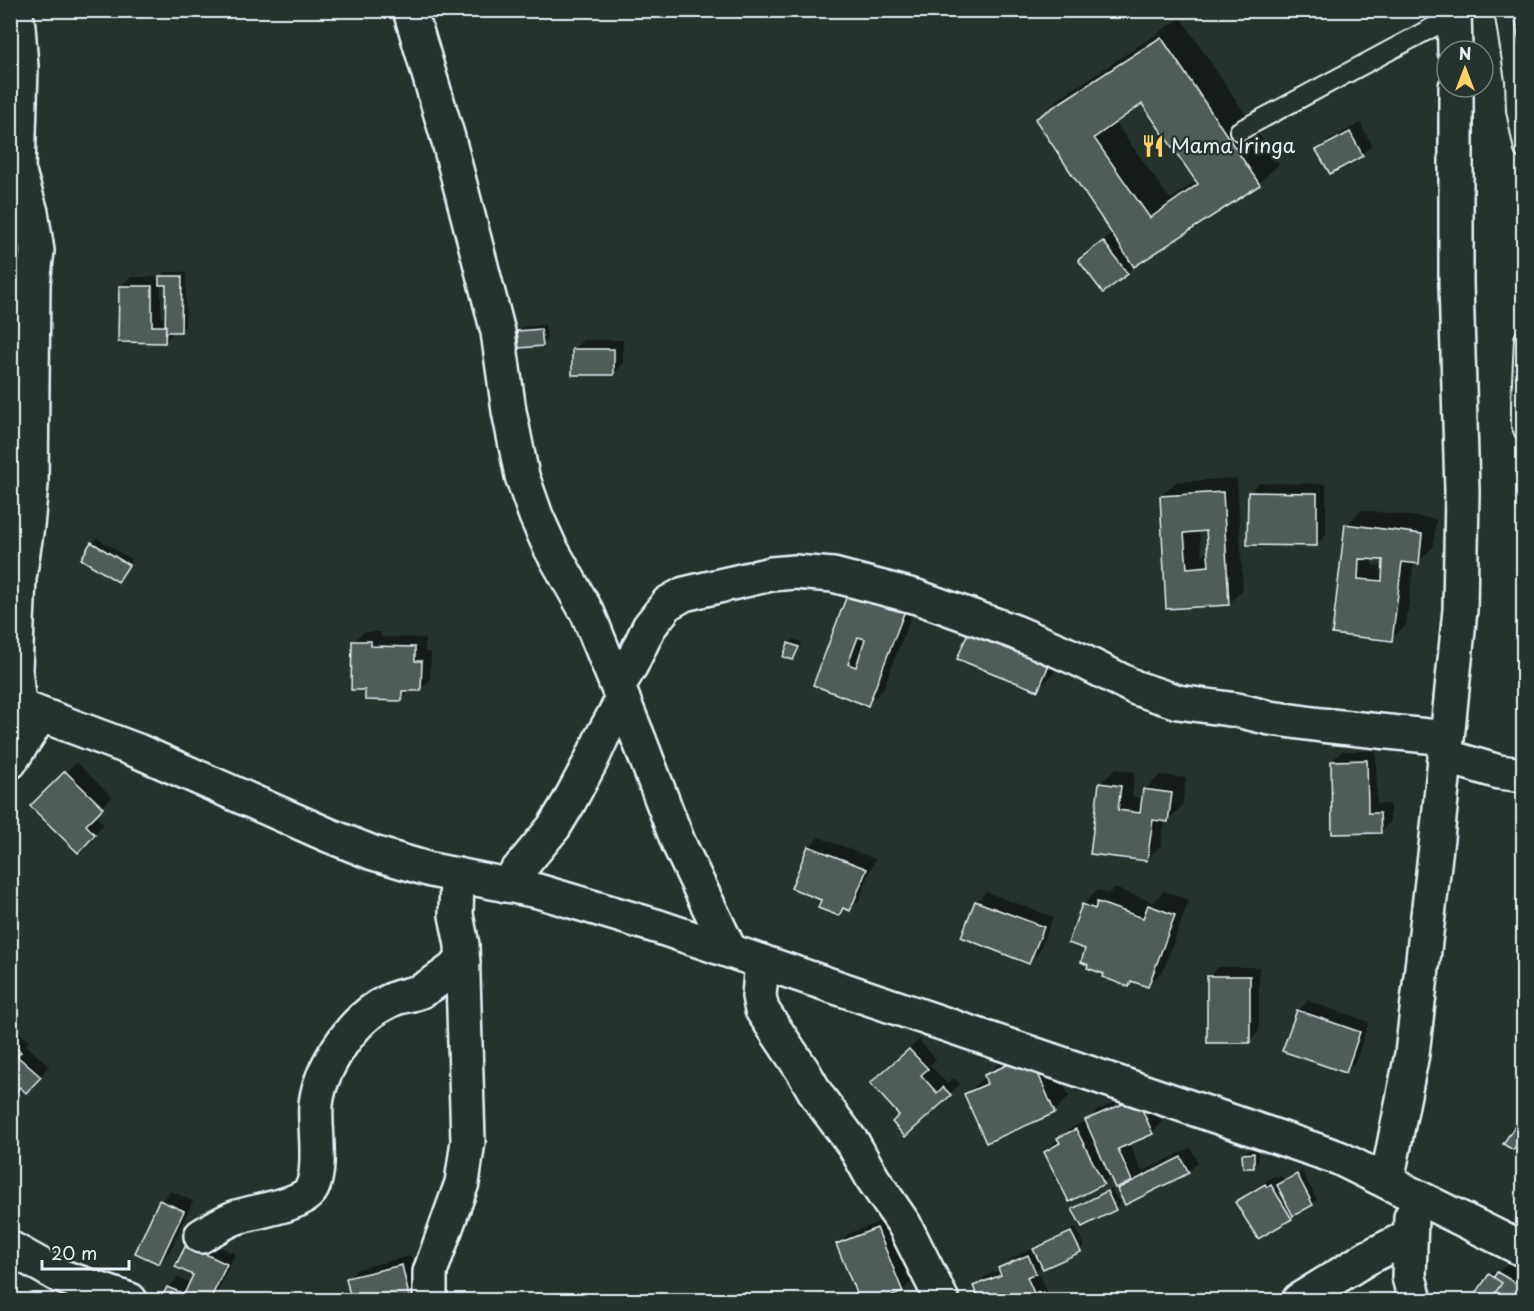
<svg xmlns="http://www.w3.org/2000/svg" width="1534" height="1311" viewBox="0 0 1534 1311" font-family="'Playpen Sans',sans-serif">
  <rect width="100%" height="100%" fill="#26332d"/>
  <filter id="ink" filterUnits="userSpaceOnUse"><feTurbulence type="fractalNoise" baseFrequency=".0167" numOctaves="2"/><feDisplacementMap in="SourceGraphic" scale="12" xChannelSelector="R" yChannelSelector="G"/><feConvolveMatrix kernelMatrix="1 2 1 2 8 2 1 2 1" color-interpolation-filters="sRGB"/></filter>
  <g filter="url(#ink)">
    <g fill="#0007" fill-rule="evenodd">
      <path d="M1181,18L1279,164L1259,183L1135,265L1127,273L1080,260L1089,250L1113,233L1037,119L1057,100ZM1143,102L1198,180L1170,199L1115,122Z"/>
      <path d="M1360,123L1372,145L1362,154L1318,151L1328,141Z"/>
      <path d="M165,272H186L185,326L180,331H174L165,342L120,341L121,286L131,277H160ZM161,284H167V317H161Z"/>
      <path d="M545,325L547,340L542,344L518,331L523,327Z"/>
      <path d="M583,340H623V364L614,373L573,350Z"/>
      <path d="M1237,478L1243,589L1229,604L1167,608L1161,496L1176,482ZM1199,530H1207L1209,553L1202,554Z"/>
      <path d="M1259,483L1326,484V535L1316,545L1249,493Z"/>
      <path d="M1361,510L1436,519L1433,547L1418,562H1414L1406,625L1391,639L1333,632L1347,525ZM1372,558L1385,559L1384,566L1372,565Z"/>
      <path d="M97,538L132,560L123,575L118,580L83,558L93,543Z"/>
      <path d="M853,583L922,588L883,689L868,704L815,684Z"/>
      <path d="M990,604L1068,635L1053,674L1038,689L975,619Z"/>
      <path d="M363,632H381V637L425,638V652H431L430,680L421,690H411L402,699L366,688L353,642Z"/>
      <path d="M794,639L802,643L797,654L793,659L789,644Z"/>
      <path d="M1342,751H1376L1377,804H1390V822L1380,832L1332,761Z"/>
      <path d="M76,762L112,797L94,815L104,824L78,850L32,806Z"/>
      <path d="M1115,769L1135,772L1132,796L1144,798L1145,790L1160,775L1186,778L1182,806L1167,821L1165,820L1161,845L1147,860L1100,784Z"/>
      <path d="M819,837L875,859L859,900L849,909L845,908L839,914L823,899L809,847Z"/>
      <path d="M1114,888L1153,902L1164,891L1189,900L1163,971L1148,985L1134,980L1128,985L1106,973L1087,948L1083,905L1098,890L1108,894Z"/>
      <path d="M986,892L1053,917L1039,952L1029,962L963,936L977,901Z"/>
      <path d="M1218,967H1259V1032L1249,1041L1209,977Z"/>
      <path d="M1308,1001L1369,1022L1355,1062L1345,1072L1298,1011Z"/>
      <path d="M13,1027L29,1041L26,1045L49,1066L36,1081L20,1085L17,1089L21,1093L10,1107V1029Z"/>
      <path d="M919,1040L936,1059L930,1065L947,1084L954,1078L960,1084L905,1135L901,1115L881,1074Z"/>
      <path d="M1045,1041L1069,1096L1055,1111L987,1142L966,1094L981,1080L986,1077V1076L1001,1061Z"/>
      <path d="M1147,1089L1162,1123L1152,1133L1129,1142L1142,1172L1191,1148L1198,1162L1188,1172L1119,1189L1122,1185L1116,1186L1111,1175L1103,1183L1046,1152L1055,1142L1060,1140L1059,1138L1069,1129L1086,1121L1096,1111Z"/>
      <path d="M1258,1149V1162L1254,1166L1244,1154L1248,1150Z"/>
      <path d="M1302,1171L1317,1200L1312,1204L1296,1213L1291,1217L1258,1237L1237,1202L1247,1193L1275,1175L1277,1178L1281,1176L1284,1180Z"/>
      <path d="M1111,1188L1120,1204L1115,1209L1082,1225L1074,1209L1078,1205Z"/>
      <path d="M170,1191L193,1201L169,1252L159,1262L137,1252L161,1201Z"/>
      <path d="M887,1219L912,1281L902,1291L877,1300H861L838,1244L848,1234Z"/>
      <path d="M1076,1228L1084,1246L1080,1251L1042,1264L1037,1269L1051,1300H992L991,1298L981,1300L975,1287L984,1277L1001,1270L1000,1269L1010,1259Z"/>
      <path d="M197,1236L235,1254L214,1300H168L163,1299L168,1288L178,1278L191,1283L195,1274L187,1246ZM175,1288L192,1296L190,1298L174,1291Z"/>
      <path d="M411,1256L420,1295L415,1300H353L347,1279L357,1269Z"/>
      <path d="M1508,1263L1524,1273V1300H1480L1490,1275L1494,1271L1498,1273Z"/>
    </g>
    <g fill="#505c59" stroke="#e8f1f8" stroke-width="1.5" fill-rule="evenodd">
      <path d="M1161,37L1260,185L1134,267L1035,119ZM1142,104L1198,184L1150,218L1094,138Z"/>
      <path d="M1350,132L1363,156L1330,174L1316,150Z"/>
      <path d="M1103,241L1128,274L1103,293L1078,260Z"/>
      <path d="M159,276H182L181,332H165L166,285H159Z"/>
      <path d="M119,286H152V326H166L165,343L118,342Z"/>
      <path d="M541,329L543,346L519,348L517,331Z"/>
      <rect x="572" y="349" width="42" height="26"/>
      <path d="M1223,492L1229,605L1166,609L1160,496ZM1206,531L1209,566L1187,568L1184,533Z"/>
      <path d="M1248,492L1317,493V546L1247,545Z"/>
      <path d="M1345,524L1422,534L1419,564L1402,562L1392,641L1332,634ZM1359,559L1383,560L1382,581L1358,579Z"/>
      <path d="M91,542L129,565L118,582L81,559Z"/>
      <path d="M852,582L908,603L868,706L813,685ZM858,637L865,639L856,667L848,664Z"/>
      <path d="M974,618L1055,650L1038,691L957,659Z"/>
      <path d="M352,641H371V646L415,647V661H422L421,691H402V701L365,700V690H351Z"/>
      <path d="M788,643L799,647L793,660L783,657Z"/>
      <path d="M1367,760L1368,813H1380L1381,833L1332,834L1331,761Z"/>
      <path d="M65,771L103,808L86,825L95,835L78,853L30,806Z"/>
      <path d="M1099,783L1121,786L1118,810L1140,813L1143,789L1172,793L1168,822L1153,820L1147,861L1090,854Z"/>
      <path d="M808,846L867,869L850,911L843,908L839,916L818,908L821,900L791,888Z"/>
      <path d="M975,901L1044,927L1029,964L961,937Z"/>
      <path d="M1097,902L1143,918L1148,905L1175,915L1148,987L1131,981L1129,987L1102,977L1104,974L1087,968L1088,965L1081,962L1085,949L1068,943L1082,904L1095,909Z"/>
      <rect x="1207" y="976" width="43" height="67"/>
      <path d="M1297,1010L1360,1032L1346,1073L1282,1051Z"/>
      <path d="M10,1043L21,1052L17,1056L41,1077L26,1093L20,1087L14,1094L10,1091Z"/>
      <path d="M909,1049L928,1069L921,1075L937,1093L943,1087L951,1095L905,1137L892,1122L899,1115L870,1083Z"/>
      <path d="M1030,1055L1055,1113L986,1143L964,1094L987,1084L984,1075Z"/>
      <path d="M10,1092L18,1098L10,1108Z"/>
      <path d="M1137,1098L1153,1134L1118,1149L1132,1181L1115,1188L1085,1120Z"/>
      <path d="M1524,1108V1123L1517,1118Z"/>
      <path d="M1517,1123L1524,1127V1133L1513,1150L1503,1144Z"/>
      <path d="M1076,1129L1104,1184L1069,1202L1044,1152L1060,1143L1057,1138Z"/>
      <path d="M1254,1153V1168H1243L1242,1154Z"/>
      <path d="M1181,1157L1189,1173L1125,1205L1117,1189Z"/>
      <path d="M1297,1174L1313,1205L1293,1216L1277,1185Z"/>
      <path d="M1265,1184L1267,1187L1271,1185L1292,1219L1258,1239L1235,1202Z"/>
      <path d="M1107,1191L1116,1210L1082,1227L1072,1209Z"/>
      <path d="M159,1200L184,1211L159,1264L135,1253Z"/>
      <path d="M877,1228L903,1292L881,1300H859L836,1244Z"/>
      <path d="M1071,1232L1081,1252L1043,1269L1033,1249Z"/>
      <path d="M186,1245L227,1264L210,1300H164L161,1299L167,1287L184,1294L193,1275L175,1267Z"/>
      <path d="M1028,1255L1036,1273L1027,1277L1037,1300H979L973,1286L1001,1275L998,1268Z"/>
      <path d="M402,1265L410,1300H351L346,1278Z"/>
      <path d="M1497,1272L1524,1288V1300H1479Z"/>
      <path d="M1489,1274L1502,1283L1490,1300H1482L1475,1295Z"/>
      <path d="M1517,1292L1524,1296V1300H1511Z"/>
    </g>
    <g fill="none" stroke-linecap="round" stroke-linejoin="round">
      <g stroke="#e8f1f8" stroke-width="22">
        <g id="service">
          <path d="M1504,10L1515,80L1516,110L1524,150"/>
          <path d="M1239,131L1454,16"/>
          <path d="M1524,339L1521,403V425L1524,432"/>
        </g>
      </g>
      <g stroke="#e8f1f8" stroke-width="38">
        <g id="minor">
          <path d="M15,10L18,26L21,67L18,169L31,212L37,251L33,283L31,484L27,526L19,578L15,669L19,706"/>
          <path d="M410,10L448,138L498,332L509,411L522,476L536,516L550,547L588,614L640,742L678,842L730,951"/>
          <path d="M1454,10L1455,51"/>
          <path d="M618,686L631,665L649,627L668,603L684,594L771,574L795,572L833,575L917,597L1015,632L1078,659L1136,688L1178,702L1237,710L1270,718L1321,725L1447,738"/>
          <path d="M10,703L138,751L328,835L373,853L431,870L538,891L659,927L1339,1158L1524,1250"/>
          <path d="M1445,756L1499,772L1524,775"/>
          <path d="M10,762L41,715"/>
          <path d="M506,885L554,827L568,804L590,763L602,737L623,699"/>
          <path d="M762,962L759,996L762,1010L803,1071L818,1097L854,1145L873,1179L904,1224L942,1300"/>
          <path d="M1387,1181L1412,1054L1437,838L1460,610L1462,491L1456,283V87"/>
          <path d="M1411,1217L1409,1277L1415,1300"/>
          <path d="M201,1236C212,1229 222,1223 234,1218C253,1211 299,1206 310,1191C323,1174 314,1125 316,1105C319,1071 350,1024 378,1007C385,1003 392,999 399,997C406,995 414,994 421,991C436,983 449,972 463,962"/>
          <path d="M10,1248L60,1276L130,1300"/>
          <path d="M430,1300V1272L462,1183L468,1141L462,945L456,915L457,875"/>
          <path d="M1299,1300L1367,1258L1410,1236"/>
        </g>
      </g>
      <use href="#service" stroke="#26332d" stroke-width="18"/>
      <use href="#minor" stroke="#26332d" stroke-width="33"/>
    </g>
  </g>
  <defs>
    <g id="restaurant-bare" transform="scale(1.8)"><path d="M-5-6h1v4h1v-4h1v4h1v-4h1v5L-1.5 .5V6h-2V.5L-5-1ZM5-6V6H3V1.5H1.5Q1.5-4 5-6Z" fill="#ffd166" stroke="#26332d" stroke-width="2.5" paint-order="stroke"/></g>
  </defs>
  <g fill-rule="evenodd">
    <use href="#restaurant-bare" x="1153" y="146"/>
  </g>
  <g text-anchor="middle" stroke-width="4.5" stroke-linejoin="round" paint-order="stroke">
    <g font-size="20" fill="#e8f1f8" stroke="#26332d" text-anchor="start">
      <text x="1171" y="153">Mama Iringa</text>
    </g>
  </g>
  <rect width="1534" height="1311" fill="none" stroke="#26332d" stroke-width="36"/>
  <rect x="18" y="18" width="1498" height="1275" fill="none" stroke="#e8f1f8" stroke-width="2" filter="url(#ink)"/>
  <g transform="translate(1465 69)"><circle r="28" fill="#26332d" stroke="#747f7e" stroke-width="1.5"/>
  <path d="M0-4.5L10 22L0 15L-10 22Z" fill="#ffd166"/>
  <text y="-9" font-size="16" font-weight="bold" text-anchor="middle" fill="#e8f1f8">N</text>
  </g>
  <path d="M42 1260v9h87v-9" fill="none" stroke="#e8f1f8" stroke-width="3"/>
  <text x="51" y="1260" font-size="18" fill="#e8f1f8" stroke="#26332d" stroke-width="4.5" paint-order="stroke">20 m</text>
</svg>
